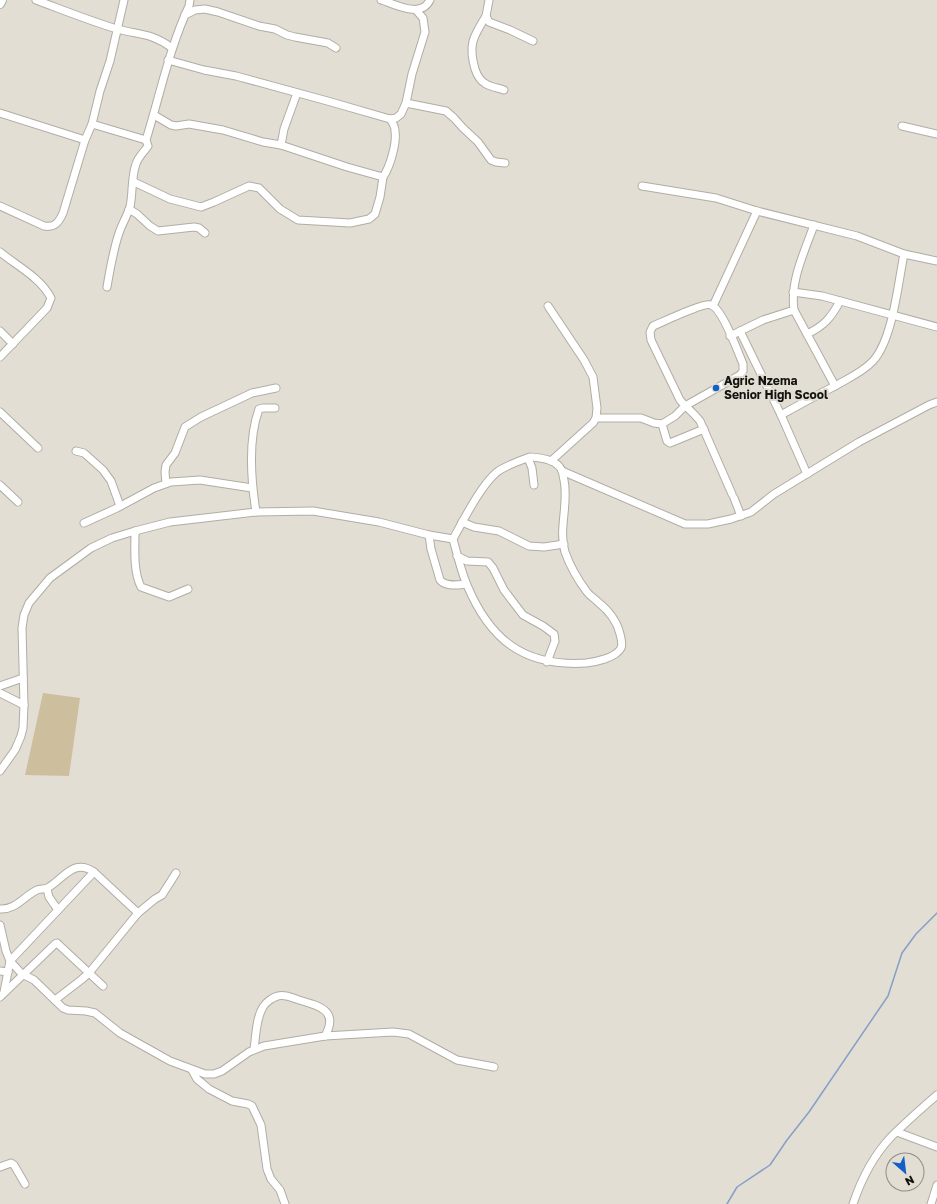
<svg xmlns="http://www.w3.org/2000/svg" width="937" height="1204" viewBox="0 0 937 1204" font-family="'Golos Text',sans-serif">
  <rect width="100%" height="100%" fill="#e2ded4"/>
  <path fill="#cdbf9e" d="M43,693L80,698L69,776L25,775Z"/>
  <g fill="none" stroke-linecap="round" stroke-linejoin="round">
    <path stroke="#859fc7" stroke-width="1.5" d="M727,1204L737,1187L770,1165L787,1140L809,1112L888,996L902,953L916,934L937,913"/>
    <g stroke="#b1ada4" stroke-width="9">
      <g id="minor">
        <path d="M36,0C63,10 90,21 117,29C140,35 152,33 172,48"/>
        <path d="M381,0C395,4 421,19 430,0"/>
        <path d="M489,0L486,16L489,22L510,30L533,41"/>
        <path d="M185,15L195,10L205,9L218,12L259,26L275,29L287,35L295,37L328,43L336,48"/>
        <path d="M486,16C473,37 468,45 475,69C477,75 480,81 486,84C491,87 498,88 504,90"/>
        <path d="M168,60L204,70L236,76L331,102L390,119L396,118L401,114L406,103L412,74L425,32L423,18L416,10"/>
        <path d="M406,103L446,111L454,118L463,128L478,142L491,160L496,162L505,163"/>
        <path d="M0,113L85,140"/>
        <path d="M154,115L171,125L176,126L189,124L223,130L263,142L281,145L284,129L297,93"/>
        <path d="M92,124L146,140"/>
        <path d="M902,126L937,134"/>
        <path d="M281,145L347,167L383,177C390,167 397,143 395,131C395,126 393,123 390,119"/>
        <path d="M134,182L170,199L201,207L214,202L249,186L259,188L280,209L298,220L350,223L369,219L375,214L380,197L383,177"/>
        <path d="M642,186L716,198L757,211L857,236L904,254L937,261"/>
        <path d="M0,206L44,226C55,228 59,222 63,213L85,140L92,124L100,91L110,61L124,0"/>
        <path d="M129,209L137,214L150,226L158,231L194,227L199,228L205,233"/>
        <path d="M814,225C804,253 790,281 794,310L835,386"/>
        <path d="M0,252C17,266 41,278 51,298L47,308L0,357"/>
        <path d="M107,287C110,269 113,251 119,233C122,224 127,216 130,207C133,193 131,178 136,164C138,157 144,152 148,146L146,140C160,95 169,49 189,6L190,0"/>
        <path d="M793,292L822,296L937,327"/>
        <path d="M548,306L584,360L593,377L597,408L596,418L593,423L551,461"/>
        <path d="M713,306L757,211"/>
        <path d="M0,331L13,344"/>
        <path d="M740,331L781,415L807,474"/>
        <path d="M807,334C824,326 831,318 840,301"/>
        <path d="M730,336L763,320L794,310"/>
        <path d="M0,412L38,448"/>
        <path d="M781,415C799,405 817,395 835,386C847,379 863,372 873,361C893,339 898,283 904,254"/>
        <path d="M596,418H641L654,423L662,424L675,416L685,406L740,375L743,371V364C738,352 722,308 711,305C704,302 663,322 653,326L650,332L651,340L680,400C687,408 694,413 700,421L732,494"/>
        <path d="M662,424L667,441L670,443L704,429"/>
        <path d="M76,451L84,453L103,470L111,481L120,506"/>
        <path d="M530,457C541,458 557,459 562,471C563,473 563,477 564,480C569,504 558,529 565,552C570,566 578,580 587,592C590,596 594,598 598,602C608,610 617,621 620,634C621,639 623,643 621,648C616,658 595,662 586,663C524,667 490,640 467,585C461,571 457,554 453,539C463,521 481,485 497,472C507,465 519,461 530,457Z"/>
        <path d="M528,458L532,468L534,485"/>
        <path d="M562,471L685,524H708L731,519L751,512L774,494L859,442L929,405L937,402"/>
        <path d="M166,483L165,472L166,465L175,453L185,427L201,417L252,393L276,388"/>
        <path d="M0,485L18,502"/>
        <path d="M734,498L741,516"/>
        <path d="M256,512C251,480 248,439 259,409L263,408H275"/>
        <path d="M462,522L474,527L499,531L529,546L544,547L564,544"/>
        <path d="M84,523L117,508L154,488L171,482L200,480L252,488"/>
        <path d="M135,531C135,549 133,571 141,587L169,597L188,589"/>
        <path d="M429,535L431,549L440,580C446,587 458,585 466,584"/>
        <path d="M457,556L467,561L488,562L493,568L504,590L523,615L543,626L554,634L555,641L547,662"/>
        <path d="M0,686L23,678"/>
        <path d="M0,693L24,705"/>
        <path d="M0,771L15,750L21,736L23,728L24,705L22,628L24,615L29,603L50,578L91,548L112,538L135,531L170,522L256,512L313,511L379,522L429,535L453,539"/>
        <path d="M47,889L49,897L58,910"/>
        <path d="M0,909C16,910 24,896 37,890C41,888 45,890 49,887C64,878 74,858 94,872L138,913"/>
        <path d="M0,925L6,951L10,961L22,974L34,980L63,1008L68,1010L86,1011L95,1013L120,1033L170,1061L205,1074H214L222,1071L249,1052L264,1046L325,1036L393,1032L409,1034L457,1060L494,1067"/>
        <path d="M0,971L8,972"/>
        <path d="M4,992L10,961L94,872"/>
        <path d="M0,997L55,944L57,943L103,986"/>
        <path d="M55,1000L81,980L89,973L138,913L155,899L162,895L176,873"/>
        <path d="M254,1049C256,1036 256,1018 263,1007C266,1002 273,997 278,996C285,994 293,998 299,1000C320,1006 339,1011 325,1036"/>
        <path d="M192,1070L197,1079L209,1089L232,1101L248,1104L252,1106L261,1125L267,1169L271,1179L280,1190L285,1204"/>
        <path d="M897,1132L937,1147"/>
        <path d="M0,1167L11,1163L14,1165L25,1184"/>
        <path d="M853,1204C861,1180 874,1155 891,1137C906,1122 922,1108 937,1095"/>
        <path d="M931,1204L937,1185"/>
      </g>
    </g>
    <g stroke="#b1ada4" stroke-width="10">
      <path id="tertiary" d="M0,4L2,0"/>
    </g>
    <use href="#minor" stroke="#fff" stroke-width="7"/>
    <use href="#tertiary" stroke="#fff" stroke-width="8"/>
  </g>
  <circle fill="#125fc9" stroke="#e2ded4" stroke-width="1.5" cx="716" cy="388" r="4"/>
  <g text-anchor="middle" stroke-width="4" stroke-linejoin="round" paint-order="stroke">
    <g font-size="12" font-weight="bold" fill="#14120f" stroke="#e2ded4" text-anchor="start">
      <text x="724" y="385">Agric Nzema<tspan x="724" dy="14">Senior High Scool</tspan></text>
    </g>
  </g>
  <g transform="translate(905 1172) rotate(152)"><circle r="19" fill="#e2ded4" stroke="#908c85"/>
  <path d="M0-3L7 15L0 10L-7 15Z" fill="#125fc9"/>
  <text y="-6" font-size="11" font-weight="bold" text-anchor="middle" fill="#14120f">N</text>
  </g>
</svg>
